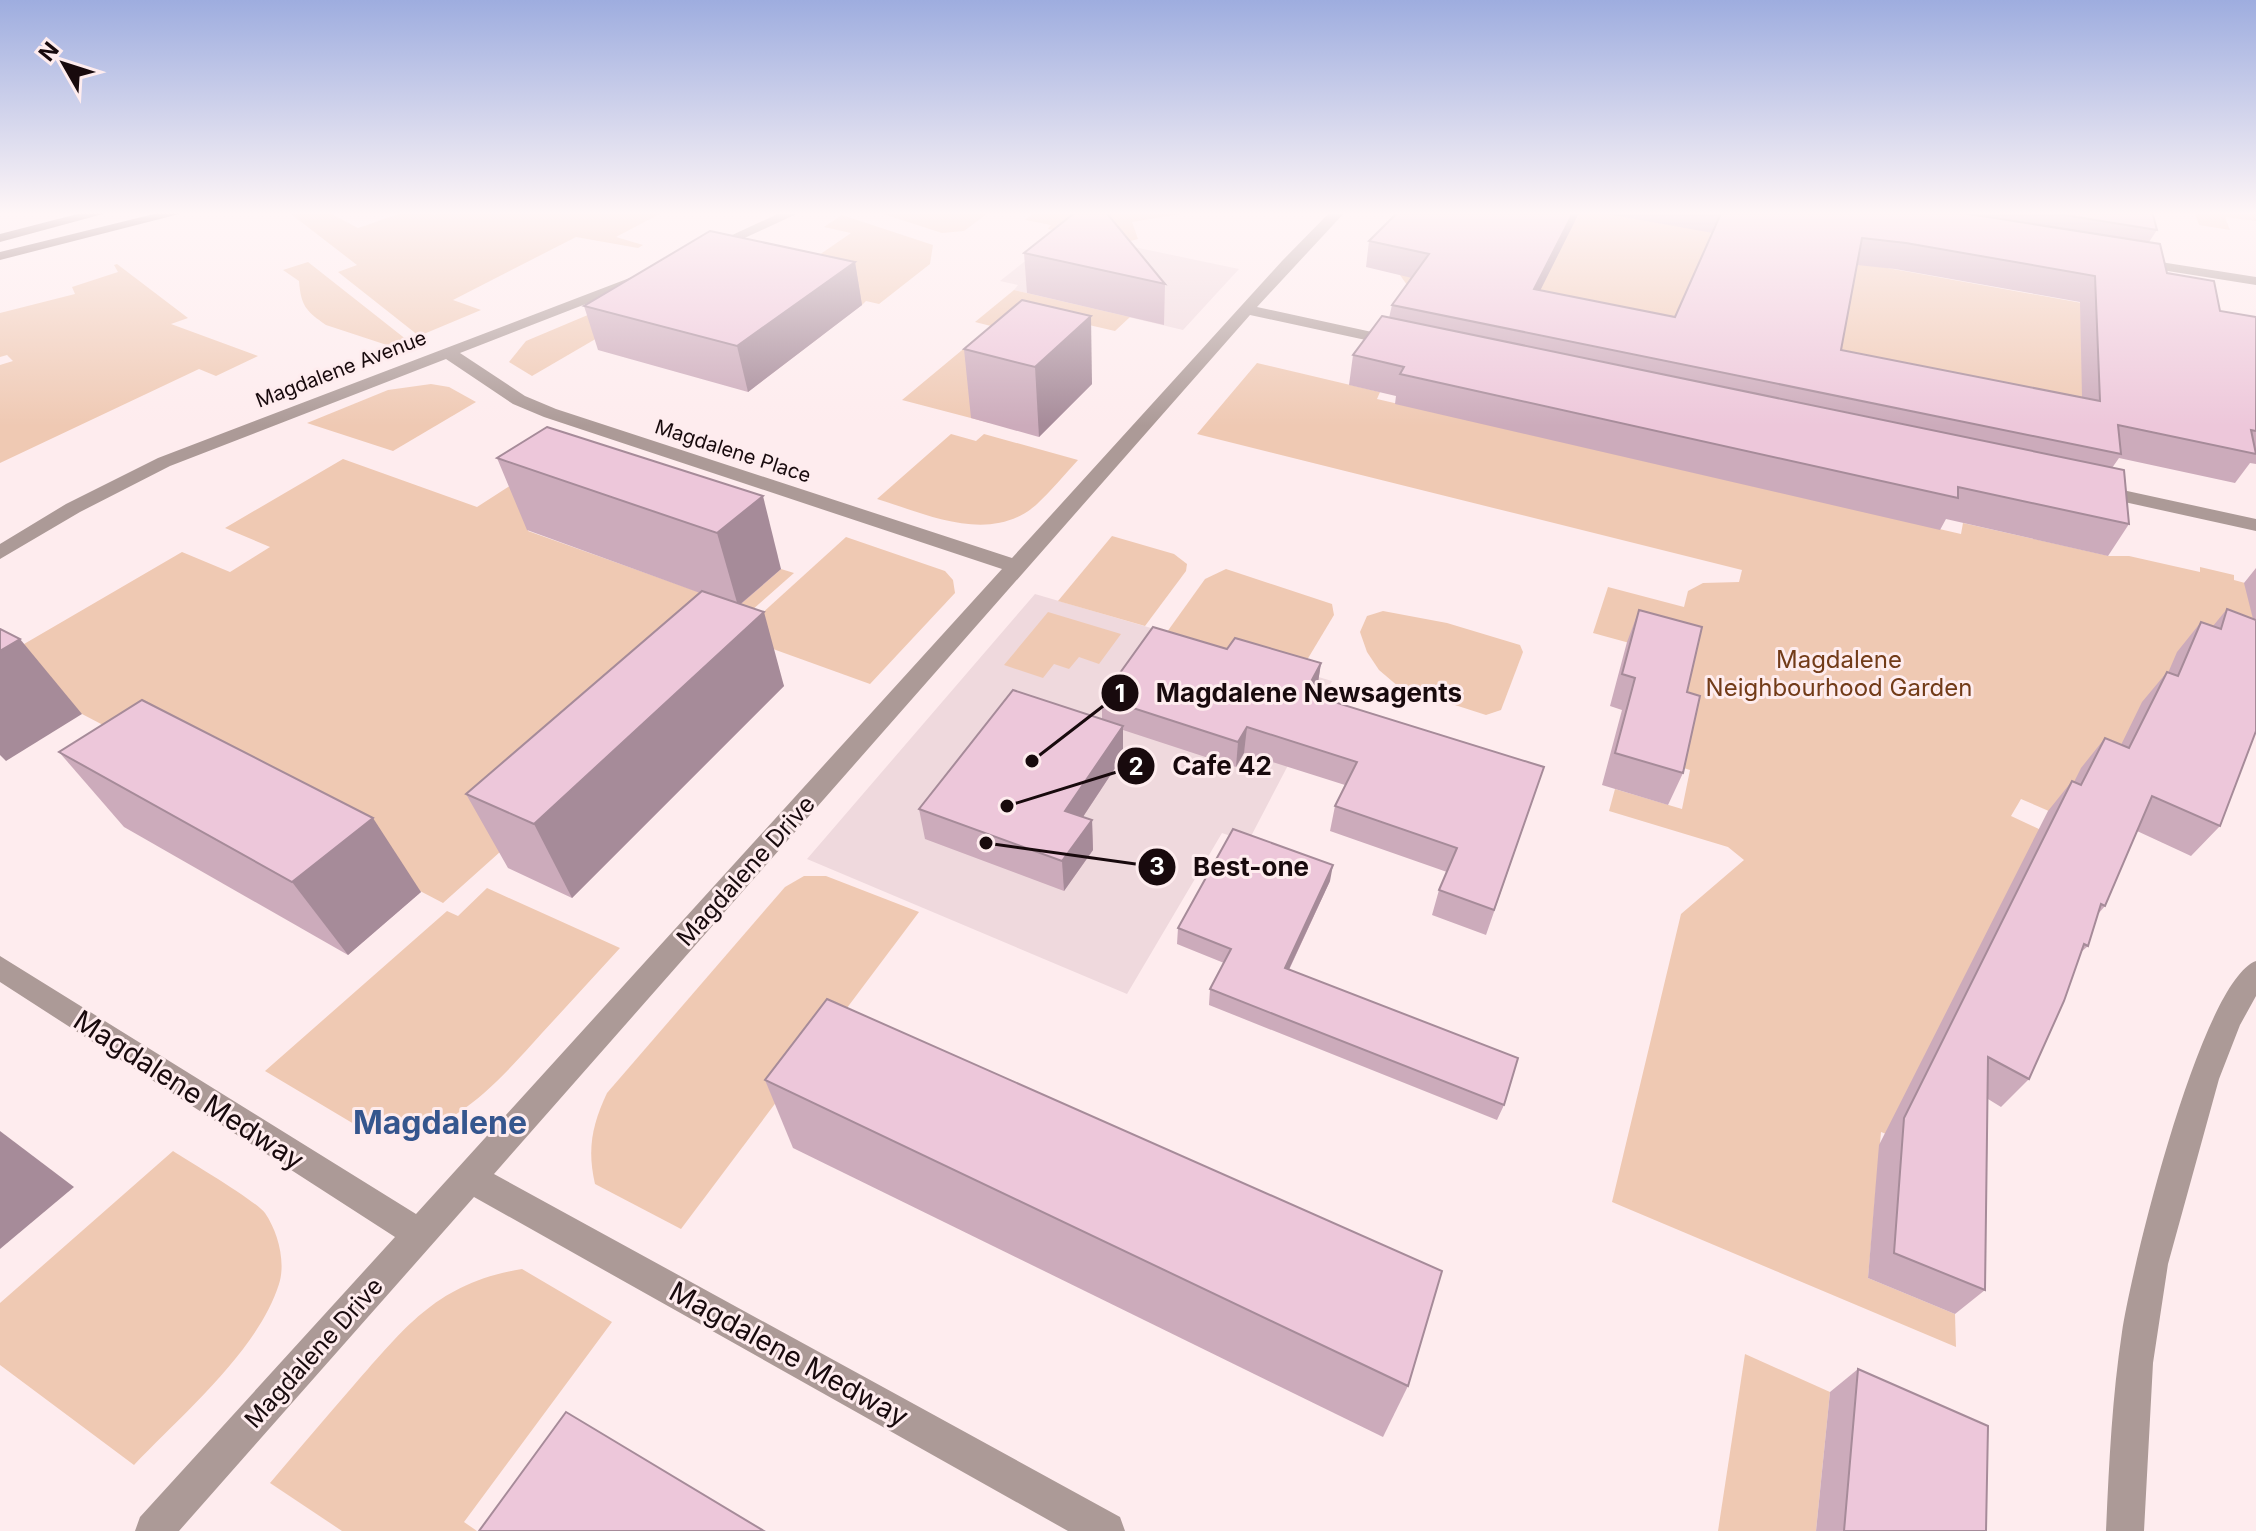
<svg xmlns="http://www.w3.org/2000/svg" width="2256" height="1531" viewBox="0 0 2256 1531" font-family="Inter,sans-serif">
  <rect width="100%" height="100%" fill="#feecee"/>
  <g fill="#efd9dd">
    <path d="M1062,232L1239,269L1183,330L1014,290L1018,285L1000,281Z"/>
    <path d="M1035,594L1332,681L1248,842L1222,833L1127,994L807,859Z"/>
  </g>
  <g fill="#efc9b3">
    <path d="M287,211H326L358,228C382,221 410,205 434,215L445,211H665L616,237L643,245L638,248L576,237L453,300L481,310L419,336L338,272L357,265Z"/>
    <path d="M874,211H991L964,231L942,233Z"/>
    <path d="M1030,211H1178L1180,214L1132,222L1138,239L1123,243L1048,229L1051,225L1025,220L1034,213Z"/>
    <path d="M1582,211L1713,226L1710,236L2165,318L2251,463L1407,285L1400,275L1544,215L1576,220Z"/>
    <path d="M2194,211H2256V221L2225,217L2230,230L2199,225Z"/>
    <path d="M842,215L933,245L930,264L879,304L866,301L862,305L780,282L851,233L824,227Z"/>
    <path d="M308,262L412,344L399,349L326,325C306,311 301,306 299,281L283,270Z"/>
    <path d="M117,264L188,318L171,324L258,356L216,376L199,369L0,463V365L13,361L7,355L0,357V313L75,294L72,287L118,272L114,265Z"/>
    <path d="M678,277L695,281L532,376L509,362L526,341Z"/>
    <path d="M1014,290L1130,317L1115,331L1076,322L1027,368L1044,372L990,423L902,400L991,326L975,322Z"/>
    <path d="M1257,363L1380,392L1377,399L1961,534L1963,523L2109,556H2129L2200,572V567L2234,575V580L2245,583L2256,629L2162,733L2058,815L2021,799L2011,816L2041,830L1961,1162L1881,1132L1868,1278L1955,1314L1956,1347L1612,1202L1681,914L1744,860L1728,847L1609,811L1615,789L1682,809L1690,770L1677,766L1673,725L1688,659L1593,633L1608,587L1684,607L1688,591L1703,583L1739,582L1742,570L1197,434Z"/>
    <path d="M431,384L449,387L476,402L393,451L307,423L388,390Z"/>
    <path d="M951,434L976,441L984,434L1078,460C1064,475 1051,491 1036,505C990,545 926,514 877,499Z"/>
    <path d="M343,459L477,507L519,480L528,531L738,606L781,569L794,573L700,656L710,664L443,903L82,714L0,658L182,552L230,572L270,547L225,528Z"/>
    <path d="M1112,536L1174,554L1187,564L1186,571L1145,626L1058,601Z"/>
    <path d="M846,537L945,571L953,580L955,593L870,684L737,636Z"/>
    <path d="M1226,569L1332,604L1334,615L1301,670L1167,632L1205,579Z"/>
    <path d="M1383,611L1447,623L1520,645L1523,652L1501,710L1486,715L1399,687L1379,670L1367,652L1360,632L1367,616Z"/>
    <path d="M1048,612L1121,634L1099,664L1079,657L1069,669L1054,664L1043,678L1004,665Z"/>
    <path d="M804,876H826L919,912L681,1229L595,1184C587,1149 592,1125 607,1093L785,887Z"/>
    <path d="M487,888L620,948C594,976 568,1005 542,1033C495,1085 433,1160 354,1124L265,1071L447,911L458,916Z"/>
    <path d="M173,1151C190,1162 256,1201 265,1213C278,1232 286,1262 279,1284C258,1351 181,1415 134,1465L0,1365V1303Z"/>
    <path d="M522,1269L612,1322L464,1522L477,1531H342L270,1483C298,1450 326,1417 354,1385C407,1325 438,1283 522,1269Z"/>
    <path d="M1745,1354L1830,1392L1816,1531H1718Z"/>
  </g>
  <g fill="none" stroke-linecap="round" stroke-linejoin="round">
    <g fill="#ac9a97" fill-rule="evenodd">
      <path d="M784,211H803L712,253H702L700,250Z"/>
      <path d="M1331,211H1346L1257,307L1404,339V345L1398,347L1250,315L494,1174L1120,1517L1125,1531H1068L474,1197L179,1531H135L140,1517L395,1237L0,982V956L416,1214L1002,569L544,417L513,404L446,359L170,466L80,512L0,559V544L66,504L158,458L640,274L645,275V281L460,353L525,396L556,409L1012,558L1282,261Z"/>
      <path d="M2135,258L2256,277V285L2130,265L2128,262Z"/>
      <path d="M2095,484L2256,519V531L2088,494L2086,490Z"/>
      <path d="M2256,961V996L2240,1025L2219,1079L2168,1264L2153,1363L2144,1531H2106C2109,1464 2112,1398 2122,1332C2131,1270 2201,981 2256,961Z"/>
    </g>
    <g fill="#71524e" fill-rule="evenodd">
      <path d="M89,211H114L0,242V234Z"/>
      <path d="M166,211H191L0,260V252Z"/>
    </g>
  </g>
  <g fill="#ccabbb" fill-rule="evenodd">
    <path d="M1399,211H1580L1540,290L1675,317L1713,233L1590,211H2152L2157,230L2149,242L2167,273L2220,311L2256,317V464L2250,463L2235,483L2119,458L2112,468L2129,524L2108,556L1946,519L1940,530L1395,404L1396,396L1349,385L1353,355L1389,318L1392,305L1412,278L1366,267L1369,241ZM1857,265L1895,269L2080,302L2082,397L1841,350Z"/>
    <path d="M1024,253L1165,284L1164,325L1027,293Z"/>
    <path d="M855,262L862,305L748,392L598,350L584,306Z"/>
    <path d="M1022,300L1092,384L1039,437L971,418L964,349Z"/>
    <path d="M547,427L781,569L741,604L784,686L572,898L508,868L466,794L700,593L527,530L497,458Z"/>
    <path d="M2256,568V731L2220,826L2191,856L2137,831L2105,906L2098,914L2088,946L2080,953L2029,1079L2001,1107L1988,1099L1985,1290L1955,1314L1868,1278L1879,1145L2048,811L2072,781L2074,782L2081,768L2105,738L2121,745L2142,702L2167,672L2168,673L2177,652L2201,622L2213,626L2227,609L2253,619L2244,583Z"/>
    <path d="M1639,610L1687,692L1683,773L1668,805L1602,785L1622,710L1610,706L1627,642Z"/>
    <path d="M1321,663L1317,689L1313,696L1544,767L1486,935L1432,915L1439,890L1447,872L1330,831L1335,806L1345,785L1244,753L1236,767L1123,730V756L1083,817L1092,820L1093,850L1064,891L925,839L919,809L1102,720V698Z"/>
    <path d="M59,752L421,892L348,955L124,827Z"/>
    <path d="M1330,881L1289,970L1504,1105L1497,1120L1209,1005L1210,989L1224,963L1177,944L1178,928Z"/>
    <path d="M765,1080L1408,1386L1383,1437L793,1148Z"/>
    <path d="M1858,1369L1986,1531H1816L1830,1392Z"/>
  </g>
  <g fill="#a68b99">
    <path d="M1574,211H1580L1528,315L1534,289Z"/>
    <path d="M855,262L862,305L748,392L737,346Z"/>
    <path d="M1091,316L1092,384L1039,437L1035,367Z"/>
    <path d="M763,496L781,569L738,606L717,533Z"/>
    <path d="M764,612L784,686L572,898L534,824Z"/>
    <path d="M20,639L82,714L6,761L0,755V651Z"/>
    <path d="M1321,663L1317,689L1301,719L1305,693Z"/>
    <path d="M1123,726V756L1067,841L1065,811Z"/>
    <path d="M1247,727L1244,753L1236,767L1238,742Z"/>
    <path d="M373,818L421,892L348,955L292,882Z"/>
    <path d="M1092,820L1093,850L1064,891L1062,861Z"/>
    <path d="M1333,865L1330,881L1282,984L1285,968Z"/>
    <path d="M0,1131L74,1187L0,1249Z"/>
  </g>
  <g fill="#edc7da" stroke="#a68b99" stroke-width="2" fill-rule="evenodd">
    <path d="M1077,211H1105L1165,284L1024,253Z"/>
    <path d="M1399,211H1574L1534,289L1675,317L1722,211H1950L2160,244L2167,273L2214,281L2220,311L2256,317V431L2251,430L2256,454L2118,425L2121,454L1392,305L1429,254L1369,241ZM1862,238L1906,243L2095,276L2100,401L1841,350Z"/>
    <path d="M2040,211H2152L2157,230Z"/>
    <path d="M710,231L855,262L737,346L584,306Z"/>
    <path d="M1022,300L1091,316L1035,367L964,349Z"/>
    <path d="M1382,316L2124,470L2129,524L1958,487V498L1400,374L1404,367L1353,355Z"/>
    <path d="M547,427L763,496L717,533L497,458Z"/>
    <path d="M702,591L764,612L534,824L466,794Z"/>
    <path d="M2227,609L2256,620V731L2220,826L2152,796L2105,906L2101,904L2088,946L2084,944L2064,1001L2029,1079L1988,1057L1985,1290L1894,1253L1904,1118L2072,781L2081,785L2105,738L2129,748L2167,672L2178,676L2201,622L2221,629Z"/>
    <path d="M1639,610L1702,627L1687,692L1700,696L1683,773L1615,753L1635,678L1622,674Z"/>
    <path d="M1153,627L1227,649L1235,638L1321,663L1305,693L1544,767L1494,910L1439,890L1457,848L1335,806L1357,762L1247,727L1238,742L1102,698Z"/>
    <path d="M0,629L20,639L0,651Z"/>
    <path d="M1013,690L1123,726L1065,811L1092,820L1062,861L919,809Z"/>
    <path d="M142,700L373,818L292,882L59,752Z"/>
    <path d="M1233,829L1333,865L1285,968L1518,1058L1504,1105L1210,989L1231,949L1178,928Z"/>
    <path d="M827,999L1442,1271L1408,1386L765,1080Z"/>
    <path d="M1858,1369L1988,1426L1986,1531H1844Z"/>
    <path d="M566,1412L764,1531H479Z"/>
  </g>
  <linearGradient id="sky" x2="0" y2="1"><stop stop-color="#9eaddf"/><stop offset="0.5" stop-color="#fff6f7"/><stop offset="1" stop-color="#fff6f7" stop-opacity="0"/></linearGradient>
  <rect width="2256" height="426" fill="url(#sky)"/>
  <g text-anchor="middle" stroke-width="6" stroke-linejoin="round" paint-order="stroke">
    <g font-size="20" fill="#180a0d" stroke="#feecee">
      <text transform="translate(341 369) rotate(-21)" y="7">Magdalene Avenue</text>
      <text transform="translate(733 451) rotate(18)" y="7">Magdalene Place</text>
    </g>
    <g font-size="24" fill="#723b18" stroke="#feecee">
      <text x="1839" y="668">Magdalene<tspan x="1839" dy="28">Neighbourhood Garden</tspan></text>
    </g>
    <g font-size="24" fill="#180a0d" stroke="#feecee">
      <text transform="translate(746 871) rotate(-48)" y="8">Magdalene Drive</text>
      <text transform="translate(314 1353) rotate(-48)" y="8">Magdalene Drive</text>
    </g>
    <g font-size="28" fill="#180a0d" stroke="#feecee">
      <text transform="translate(189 1090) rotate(33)" y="10">Magdalene Medway</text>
      <text transform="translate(789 1354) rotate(29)" y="10">Magdalene Medway</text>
    </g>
    <g font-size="32" font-weight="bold" fill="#35568e" stroke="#feecee">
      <text x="440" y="1134">Magdalene</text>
    </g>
  </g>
  <path fill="none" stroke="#180a0d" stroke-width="3" d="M1032 761L1120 693M1007 806L1136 766M986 843L1157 867"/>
  <g fill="#180a0d" stroke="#feecee" stroke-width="3">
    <circle cx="1032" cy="761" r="8"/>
    <circle cx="1007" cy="806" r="8"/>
    <circle cx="986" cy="843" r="8"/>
    <circle cx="1120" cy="693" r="20"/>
    <circle cx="1136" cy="766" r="20"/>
    <circle cx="1157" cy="867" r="20"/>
  </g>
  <g font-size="24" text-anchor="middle" font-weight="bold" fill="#fff">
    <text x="1120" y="702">1</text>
    <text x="1136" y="775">2</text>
    <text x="1157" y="875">3</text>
  </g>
  <g font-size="26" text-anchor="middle" font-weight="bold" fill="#180a0d" stroke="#feecee" stroke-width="6" stroke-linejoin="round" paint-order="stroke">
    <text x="1309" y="702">Magdalene Newsagents</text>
    <text x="1222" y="775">Cafe 42</text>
    <text x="1251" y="876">Best-one</text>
  </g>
  <g transform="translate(64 64) rotate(309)" stroke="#feecee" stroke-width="6" paint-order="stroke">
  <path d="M0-6L14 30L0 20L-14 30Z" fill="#180a0d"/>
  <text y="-12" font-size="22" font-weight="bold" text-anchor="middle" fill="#180a0d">N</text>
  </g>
</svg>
